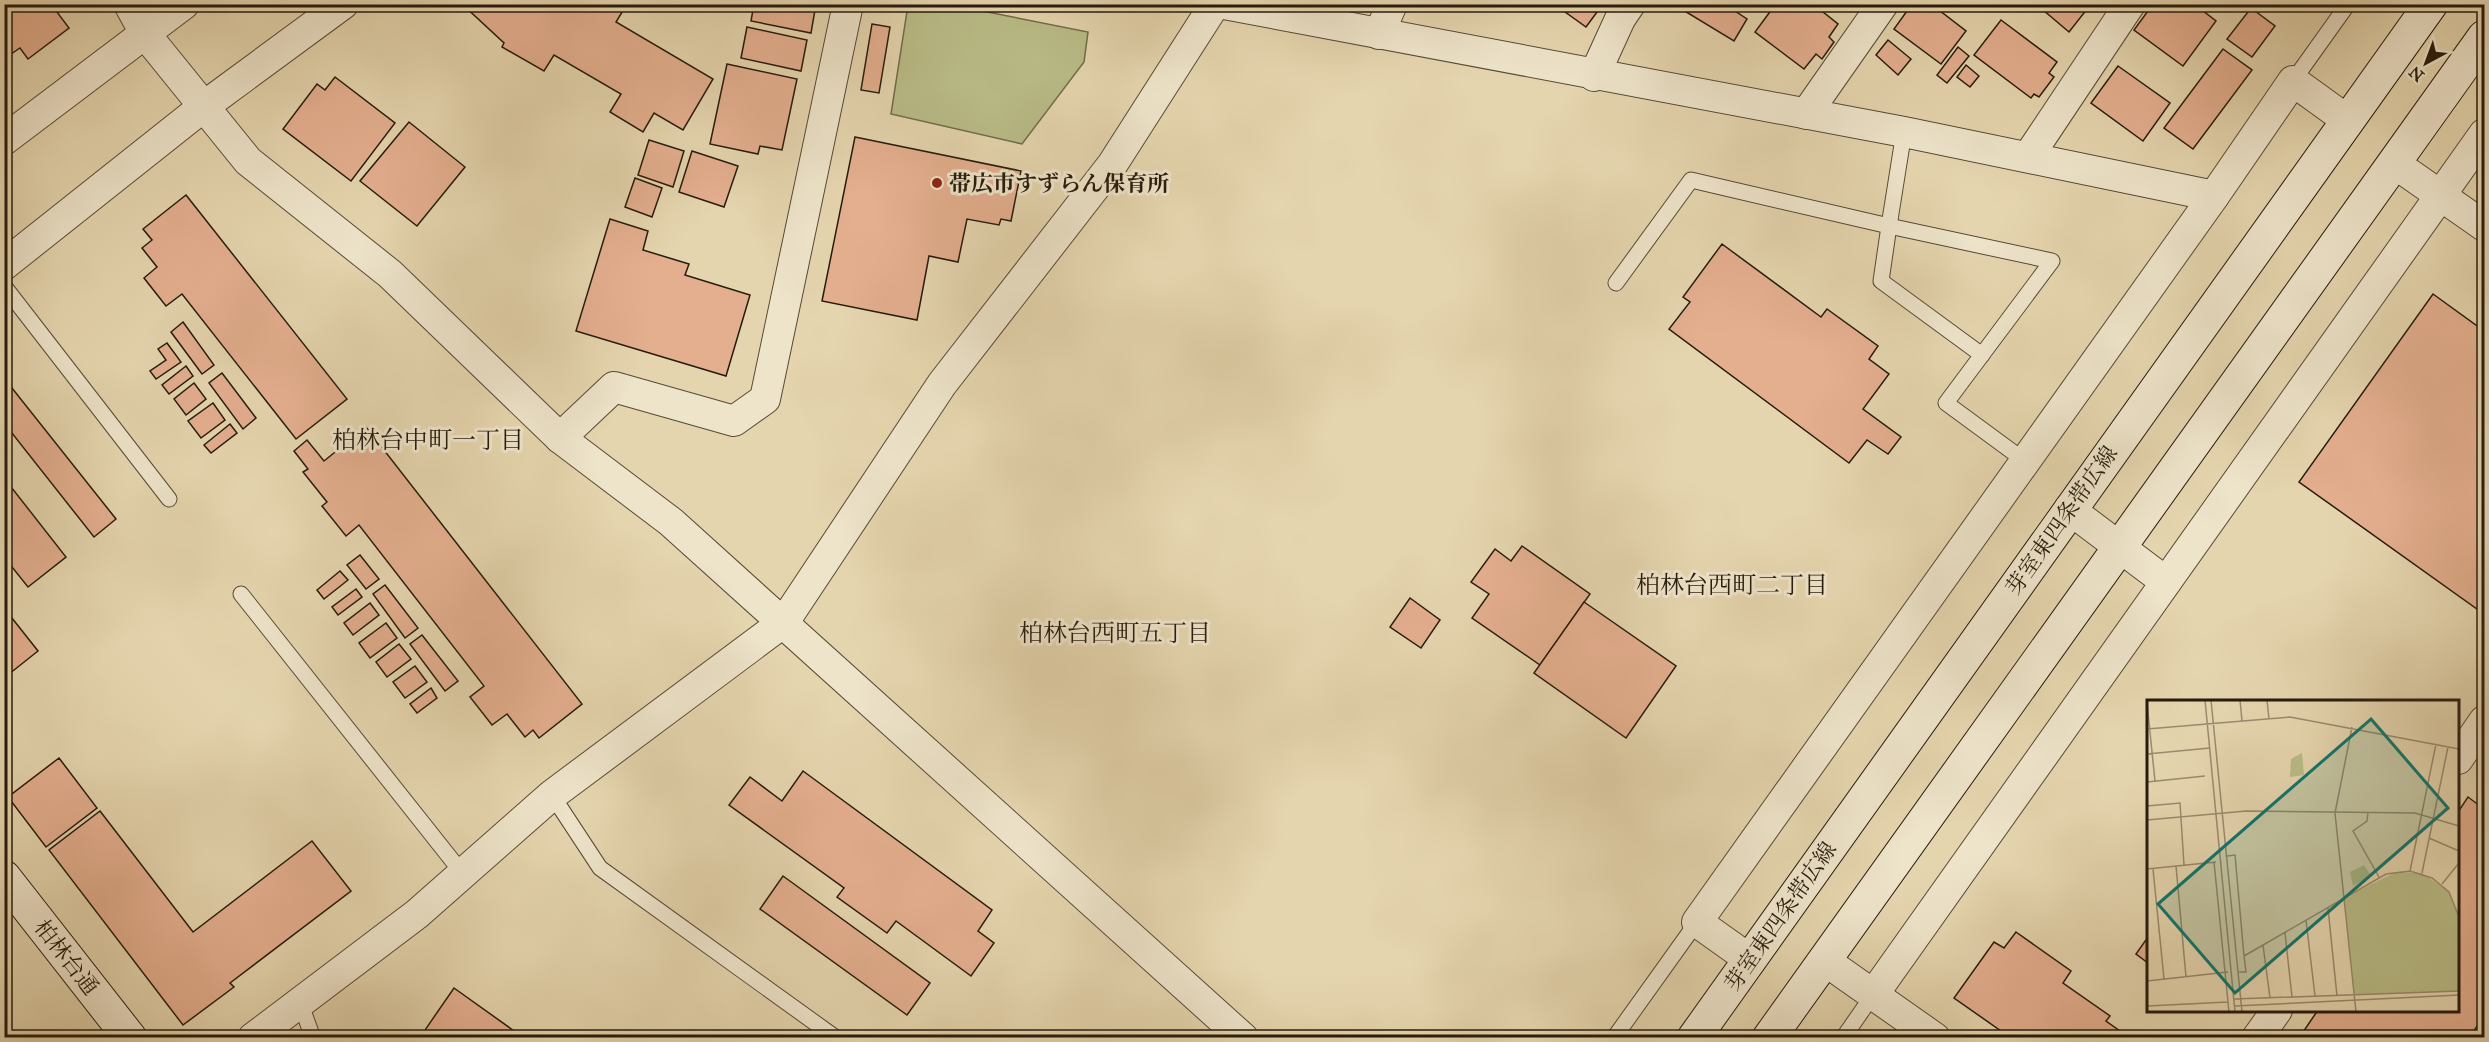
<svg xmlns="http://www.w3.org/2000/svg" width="2489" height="1042" viewBox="0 0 2489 1042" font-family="'IM FELL Great Primer','Noto Serif JP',serif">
  <rect width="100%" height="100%" fill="#e5d5ae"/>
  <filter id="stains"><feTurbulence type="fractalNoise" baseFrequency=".00333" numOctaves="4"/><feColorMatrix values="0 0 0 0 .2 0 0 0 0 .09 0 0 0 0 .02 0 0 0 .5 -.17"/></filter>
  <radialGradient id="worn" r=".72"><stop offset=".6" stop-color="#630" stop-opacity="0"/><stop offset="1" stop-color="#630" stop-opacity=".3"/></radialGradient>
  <path fill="#b9bc87" stroke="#706c4a" stroke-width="1.5" d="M908,5H952L1088,32L1084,62L1022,144L891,114Z"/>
  <g fill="#e4af8f" stroke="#271b0d" stroke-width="1.5">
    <path d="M4,4H51L69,28L28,59L20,48L11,54L4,46Z"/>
    <path d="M462,4H618L624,9L616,22L713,79L683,130L654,113L643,132L610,112L621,94L554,55L544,71L502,47L504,43Z"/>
    <path d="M754,4H816L811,33L751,21Z"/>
    <path d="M1554,4H1603L1586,27Z"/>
    <path d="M1673,4H1739L1735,11L1747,19L1734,41Z"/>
    <path d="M1766,4H1813L1838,24L1829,37L1834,42L1822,59L1816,54L1804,69L1755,32L1772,9Z"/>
    <path d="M1912,4H1931L1966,31L1941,64L1894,29Z"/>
    <path d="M2036,4H2091L2069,32Z"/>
    <path d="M2153,4H2194L2216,21L2183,66L2134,30Z"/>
    <path d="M2251,8L2275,26L2252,57L2227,39Z"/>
    <path d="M2001,20L2057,62L2049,73L2054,77L2039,97L2034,94L2031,98L1974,55Z"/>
    <path d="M872,24L890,27L879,93L861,90Z"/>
    <path d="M747,27L807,40L801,71L741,58Z"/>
    <path d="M1888,40L1911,59L1898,75L1876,55Z"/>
    <path d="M1958,47L1969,56L1947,83L1937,75Z"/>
    <path d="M2223,49L2252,70L2193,149L2164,128Z"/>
    <path d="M727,64L797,79L782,150L760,146L758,154L710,144Z"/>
    <path d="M1966,65L1979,76L1970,87L1957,77Z"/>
    <path d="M2118,66L2170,103L2143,141L2091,103Z"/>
    <path d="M335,77L395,123L351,181L283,129L317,84L325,90Z"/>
    <path d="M409,122L465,167L417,226L360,181Z"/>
    <path d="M855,137L1021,171L1011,221L1001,219L999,225L967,219L958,262L929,256L917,320L822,301Z"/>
    <path d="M649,140L684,151L673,187L638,175Z"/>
    <path d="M692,151L738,166L724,207L679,192Z"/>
    <path d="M635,178L662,188L652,217L625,207Z"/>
    <path d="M186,195L347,399L296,439L182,294L166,306L144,278L157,267L142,248L152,240L143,229Z"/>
    <path d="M610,219L648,231L643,250L689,264L685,275L750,295L726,376L576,331Z"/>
    <path d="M1722,244L1821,317L1827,309L1878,346L1869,359L1889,374L1863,409L1901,437L1888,454L1867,440L1849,463L1669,329L1690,302L1683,297Z"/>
    <path d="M2433,294L2484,331V614L2299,482Z"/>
    <path d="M183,322L214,365L202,374L171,332Z"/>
    <path d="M167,343L181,362L156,379L150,371L166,360L158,349Z"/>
    <path d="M186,366L193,376L169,394L162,385Z"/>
    <path d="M222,373L256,418L243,429L209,383Z"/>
    <path d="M4,378L116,519L94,537L4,423Z"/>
    <path d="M194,383L206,399L186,415L174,399Z"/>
    <path d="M213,403L225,420L201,438L188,421Z"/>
    <path d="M230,424L237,433L211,453L204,445Z"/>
    <path d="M366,427L582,704L539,738L533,730L525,737L507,714L492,725L470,697L484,686L359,525L346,536L322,506L327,502L303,472L308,469L294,451L307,440L324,461Z"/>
    <path d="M4,478L66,557L28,587L4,557Z"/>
    <path d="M1522,546L1590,594L1540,665L1472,618L1489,594L1471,582L1495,549L1511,561Z"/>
    <path d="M360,555L379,579L366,589L347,565Z"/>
    <path d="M340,571L348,580L324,599L317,590Z"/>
    <path d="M385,585L418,628L405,638L373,594Z"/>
    <path d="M356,589L362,597L338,615L332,607Z"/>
    <path d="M1410,598L1440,620L1421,648L1390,627Z"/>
    <path d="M1584,602L1676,666L1626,738L1534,673Z"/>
    <path d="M370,603L379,615L353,635L344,623Z"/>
    <path d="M4,608L38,651L4,678Z"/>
    <path d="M386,623L397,638L370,658L359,643Z"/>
    <path d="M422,635L458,681L445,691L410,644Z"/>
    <path d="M399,644L411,659L387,677L376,662Z"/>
    <path d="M415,666L427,682L405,698L393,682Z"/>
    <path d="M431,688L437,698L417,713L410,704Z"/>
    <path d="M59,758L97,808L46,847L8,797Z"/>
    <path d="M803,771L992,910L978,931L994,943L971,976L896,921L887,933L837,897L844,888L729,805L750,777L782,801Z"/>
    <path d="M2468,797L2484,809V1016L2469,1038H2299L2318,1010H2458V812Z"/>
    <path d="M100,811L193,932L312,841L351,891L230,983L234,987L183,1025L49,850Z"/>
    <path d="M783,876L930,983L907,1015L760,909Z"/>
    <path d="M2016,932L2071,971L2063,983L2110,1016L2106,1021L2127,1036L2126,1038H2011L1954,998L1994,942L2004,948Z"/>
    <path d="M2148,937V963L2136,954Z"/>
    <path d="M454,988L524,1038H436L425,1030Z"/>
  </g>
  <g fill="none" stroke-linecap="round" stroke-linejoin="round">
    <g stroke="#564a35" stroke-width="17">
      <g id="lane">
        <path d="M2293,81L2348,4"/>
        <path d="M1904,132L1889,226L2052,261L1946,403L2025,461"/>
        <path d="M1616,283L1691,180L1889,226L1881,281L1982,355"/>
        <path d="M4,286L169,499"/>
        <path d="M241,594L463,874"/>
        <path d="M552,795L600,868L836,1038"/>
        <path d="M300,1002L313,1038"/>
        <path d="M1614,1038L1697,922"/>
        <path d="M1843,1038L1873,995"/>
      </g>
    </g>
    <g stroke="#564a35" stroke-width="32">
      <g id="street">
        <path d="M129,4L146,35L248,161L390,274L560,438L671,522L1243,1038"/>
        <path d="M1224,4L1904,132L2214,196L2293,81L2347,120"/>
        <path d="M1379,34L1392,4"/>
        <path d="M1594,76L1620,19L1630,4"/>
        <path d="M1806,114L1883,4"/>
        <path d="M4,140L184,4"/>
        <path d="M2028,157L2130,4"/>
        <path d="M2394,163L2484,226"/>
        <path d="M4,265L203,107L343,4"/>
        <path d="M560,438L614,387L734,421L765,399L848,4"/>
        <path d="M2069,509L2166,582"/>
        <path d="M2458,759L2484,721"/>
        <path d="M1749,959L1697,922L2214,196"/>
        <path d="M1824,960L1935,1038"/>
        <path d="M1873,995L2484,134"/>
        <path d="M253,1038L417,914L552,795L784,622L942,384L1112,165L1215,4"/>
        <path d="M2257,1038L2277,1010"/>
      </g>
    </g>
    <g stroke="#271b0d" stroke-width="35">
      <g id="secondary">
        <path d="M4,877L130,1038"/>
        <path d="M1694,1038L2431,4"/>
        <path d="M1769,1038L2484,37"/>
      </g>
    </g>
    <use href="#lane" stroke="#eee4ca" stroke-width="15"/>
    <use href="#street" stroke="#eee4ca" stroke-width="30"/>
    <use href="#secondary" stroke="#eee4ca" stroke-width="33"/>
  </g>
  <circle fill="#8f2418" stroke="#eee4ca" stroke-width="2" cx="937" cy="183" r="6"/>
  <g text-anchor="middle" stroke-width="6" stroke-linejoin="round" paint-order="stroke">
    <g font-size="22" font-weight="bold" fill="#271b0d" stroke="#eee4ca" text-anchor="start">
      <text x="949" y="191">帯広市すずらん保育所</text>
    </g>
    <g font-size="22" fill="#271b0d" stroke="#eee4ca">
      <text transform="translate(2061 520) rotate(-55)" y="8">芽室東四条帯広線</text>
      <text transform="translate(1780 916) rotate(-55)" y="8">芽室東四条帯広線</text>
      <text transform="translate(67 957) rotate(52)" y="8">柏林台通</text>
    </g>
    <g font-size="24" fill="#271b0d" stroke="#eee4ca">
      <text x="428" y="448">柏林台中町一丁目</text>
      <text x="1732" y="593">柏林台西町二丁目</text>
      <text x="1115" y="641">柏林台西町五丁目</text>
    </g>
  </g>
  <g transform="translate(2147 700)">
    <rect width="312" height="312" fill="#e5d5ae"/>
    <path d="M155,53L157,75L143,77L144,59ZM217,165L224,176L206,186L203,172ZM249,172L275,173L302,192L312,217V291L207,295L197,198Z" fill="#b9bc87"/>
    <path fill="none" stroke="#998b6e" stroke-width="1.5" d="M58,0L88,312M64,0L95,312M93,0L95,21M120,0L122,19M0,3L8,81M205,27L188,113L209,312M0,29L143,17L312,49M0,54L63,48M0,82L58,76M0,106L33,103L37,165M221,112L220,121L206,131L232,177M0,120L99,111L268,113L312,126M282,138L312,151M80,156L88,155L97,256M67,162L82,312M29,166L39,277M0,169L69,162M6,169L17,279M263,171L289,44M275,173L301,47M295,184L312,163M181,208L190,296M159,220L168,296M138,233L145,297M116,245L123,298M92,272H99L97,256L239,174L263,171L285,178L302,192L312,217M0,281L81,272M87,299L312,291M0,306L81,302M88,306L312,295"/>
    <path fill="#0f766e" fill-opacity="0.15" stroke="#0f766e" stroke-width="3" d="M224,19L301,108L88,293L11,204Z"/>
    <rect width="312" height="312" fill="none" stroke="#271b0d" stroke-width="3"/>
  </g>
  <rect width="2489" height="1042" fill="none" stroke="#e5d5ae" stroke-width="24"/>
  <rect x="6" y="6" width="2477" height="1030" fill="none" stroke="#271b0d" stroke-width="3"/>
  <rect x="12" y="12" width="2465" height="1018" fill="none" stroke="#271b0d" stroke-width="1.5"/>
  <g transform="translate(2426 63) rotate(221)" stroke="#eee4ca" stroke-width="4.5" paint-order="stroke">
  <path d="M0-4.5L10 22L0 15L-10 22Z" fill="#271b0d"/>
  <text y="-9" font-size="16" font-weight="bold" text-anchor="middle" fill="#271b0d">N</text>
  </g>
  <rect width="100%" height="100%" filter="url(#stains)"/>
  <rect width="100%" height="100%" fill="url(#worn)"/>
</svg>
